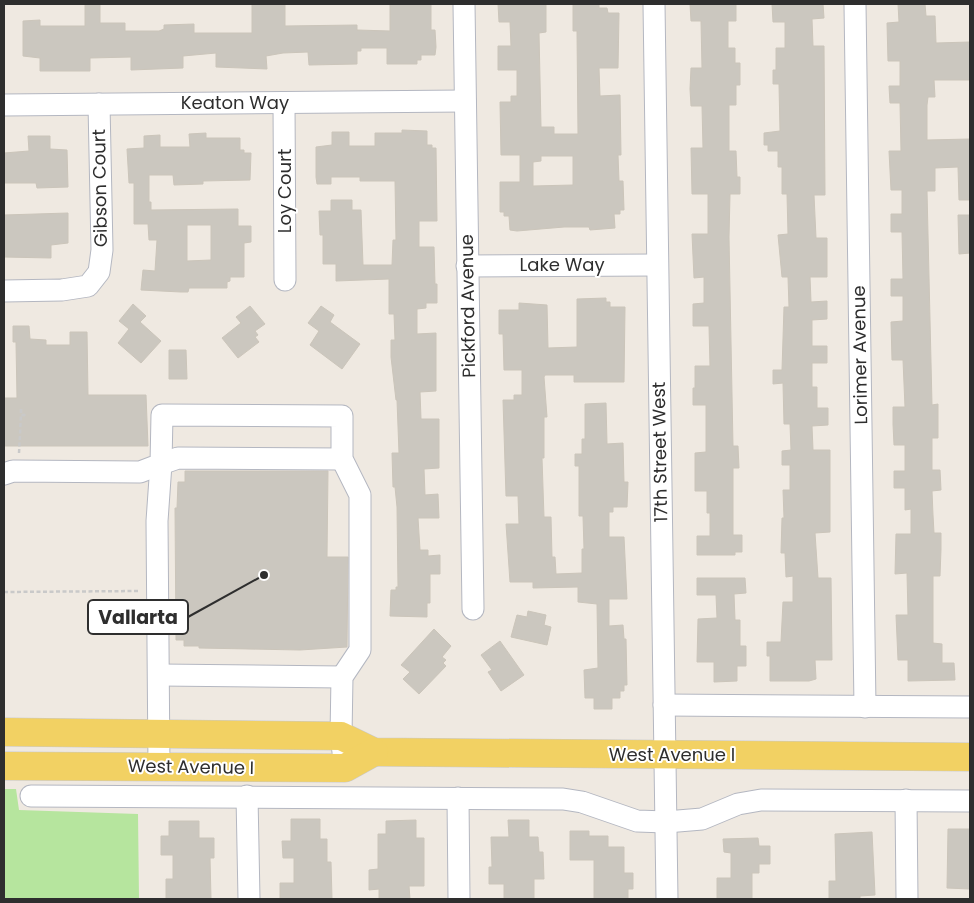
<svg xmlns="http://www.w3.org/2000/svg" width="974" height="903" viewBox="0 0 974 903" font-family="Poppins,sans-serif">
  <rect width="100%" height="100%" fill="#efe9e1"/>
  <path fill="#b6e59e" d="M4,789H16L19,810L138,814L139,899H4Z"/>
  <g fill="#cbc7bf" stroke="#cbc5ba" fill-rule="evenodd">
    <path d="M85,4H100V23H125V31H159L164,29V25L194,24V33H252V4H285V26L357,25V30L390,31V4H431V30H435L436,47L435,55H421V60H417V64H387V48H361V51H357V64L309,65L308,52L283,53L266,56L267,69L216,67V53L183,56V68L131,70V57L90,58V71H40V58L23,56V21L40,20V26H85Z"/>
    <path d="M498,4H546V32L539,33L541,127H554V134H578L577,31H573V4H599V8H607L608,13H619L618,68H599L600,96L620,95L621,155H618L619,181H623L624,210H620V214H614L615,228L590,230L589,227H564L517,231L510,230L509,216H504V212H500V182H520V155H501L500,102H511V96H517V70H498V46H511L510,22H499ZM541,156H573V185L533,186V162L541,161Z"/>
    <path d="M690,4H736V21H728V48H735V63H740V85H736V105H729V151H736L737,177H740V194H730L729,237L733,446H738L739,468H733V535H742V552H735V555H697V536H710V513H707V491H695V453L706,452V405H693V388H695V366H710L709,326H693V304L704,303V277L694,278L692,234H708V194H692L691,148H703L702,106H691L690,89L691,68H702L701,21H691Z"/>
    <path d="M772,4H823L824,18L812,19L813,46H824L825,195H814L816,238H827V277H810L811,302L827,301V319L812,320V346H827V363H812V387H817V408H828V425L812,426L813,450H830V532L815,533L818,578H831L832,660H815L816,679L809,681H770V656H767V642H781L783,602H793V576L786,577L785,553H781L782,518H784L783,490H790V465H782V451L791,450L790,424H784L783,383L773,384V370H782L784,307H789L788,277H782L778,235L788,234L787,194H782V167H778V151H768V145H764V133L780,131L779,84H773V70H776V48H785V22H773Z"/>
    <path d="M898,4H925L926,16H935L936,43L970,42V80H934L935,97H928L927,105V140L970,139V200H959L958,167L935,168V191H927L932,405L938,404V438H932V470H940L941,490L932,491L933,515L934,533H941V549L940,576H933V643L942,644V663H954L955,680L908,681V660H898L896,615H908L907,573L895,574L896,534H911V509L905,510V488H894V471H905V445H894L893,424V407H905L903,360H892L891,322L903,321V296H891V279H903L902,232H891V214H902V190H891L889,151H901L900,103H890L889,86H900V61H888L887,23L899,22Z"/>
    <path d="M402,130L427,131V145H432V148H436L437,221H419V247H434L435,284H437V303H426V308L417,309V334L436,333V391L420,392L421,419H439V468L424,469L425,495L438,494L439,518H418L420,550H428V556L440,555V574H430V603H427V617L390,616L391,590H396V587H398L397,507L395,487H393L392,453H399L397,400H396L391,357V340H395L394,314H389V279L336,281V264H323V235H320L319,211H331V200H352V210H361L363,265H392L393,240H396L395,181H360V177H331V184H317L316,177V147L332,145V132H349V146H375V133H402Z"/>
    <path d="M206,133V138H240V150H244V153H251L250,180L203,181V184L174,185L173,175H149V202H151V210L238,209V226H251V242L244,243V277H230V281L227,282V288H189L188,292H181L141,290L143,270L155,271L157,240H149L148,224H134V183H129L127,149L144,148V136L160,135V147H190L189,134ZM187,225H211V260L187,261Z"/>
    <path d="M28,136H50V149L67,150L68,187L37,188L36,183H4V153L29,151Z"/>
    <path d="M68,213V243L51,245V258L4,257V215Z"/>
    <path d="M958,215H970V253L959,254Z"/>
    <path d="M606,298V302H610V307H625L624,382H574V375H545L544,377L547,417H544V458H542L544,517H551L552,557H555L556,574L582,573V549H584L583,516H579V466H575V454H582V439H585V404L606,403L607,444L623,443L624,482H628L627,507H613V512H609V537H624L627,599H609V626L623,625L624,639H626L627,685H624V691H620V698H612V709H594V698H585L584,670L598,668L597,604L578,602V587L533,588V582H510L506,524H519L518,496H506L503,400H514V395H522V370H504L503,334H499V310H519V303L547,305L548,348L577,347V299Z"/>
    <path d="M133,304L146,316L140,322L161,341L141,363L118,343L129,329L119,321Z"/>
    <path d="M250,306L265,324L255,331L258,335L255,337L259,342L238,358L222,338L241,323L236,317Z"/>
    <path d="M321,306L334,315L330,322L360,344L342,369L310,345L319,331L308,323Z"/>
    <path d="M13,326H29L30,339L46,340V345H70V332H87L88,395H146L148,446H4V398H17L16,342H13Z"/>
    <path d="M169,350H186L187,379H169Z"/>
    <path d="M185,471H328L327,557H348L347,647L300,650L199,648V646H184V640H176L175,508H177L178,482H185Z"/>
    <path d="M697,578H745L746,593L734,594L735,620H740V646H746V666H737V681L714,682V662H697L698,619L717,618L716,595H697Z"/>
    <path d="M528,611L546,615L544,625L551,627L547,645L511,637L517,615L527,617Z"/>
    <path d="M434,629L451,646L442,657L446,660L443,663L446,666L419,694L403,679L410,672L401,665Z"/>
    <path d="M500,641L524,675L501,691L488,672L492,670L481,655Z"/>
    <path d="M291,819H320V839H327V862H331L332,899H280V883H294V858H283L282,841H291Z"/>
    <path d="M416,820V838H424V886H409L410,899H379V889L369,890V870L378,869V834H386V821Z"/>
    <path d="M508,820H529V837H538L539,852H543L544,879H534V899H504V884H489V867H492L491,837H509Z"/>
    <path d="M169,821H199V838H214V858H210L211,899H166V879H173V855H161V836H169Z"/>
    <path d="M948,829H970V889L947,888Z"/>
    <path d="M570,831H589V836H608V847H624V873H633V889H628V899H594V860H570Z"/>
    <path d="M872,832L875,895L860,896V899H829V881H836L835,834Z"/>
    <path d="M758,838L759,846H770V864H759V873H752V899H717V878H731V853L724,852L723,839Z"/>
  </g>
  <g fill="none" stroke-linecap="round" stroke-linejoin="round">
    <g stroke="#b4b7c1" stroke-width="23">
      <g id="minor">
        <path d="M464,4L473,609"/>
        <path d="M654,4L667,899"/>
        <path d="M855,4L865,707"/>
        <path d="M284,103L285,280"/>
        <path d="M4,105L465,101"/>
        <path d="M467,266L657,265"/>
        <path d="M4,291L62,290L88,286L99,272L102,250L99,104"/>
        <path d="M4,474L13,471L140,472L161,464L162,415L342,416V459L360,495V650L342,677L341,736L345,768"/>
        <path d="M160,675L342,677"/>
        <path d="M664,705L970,707"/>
        <path d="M159,767L157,521L161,464L178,458L342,459"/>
        <path d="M31,796L563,799L582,802L637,821L666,822L702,819L738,804L761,800L970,801"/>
        <path d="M247,796L249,899"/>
        <path d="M458,798L459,899"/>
        <path d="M906,800L907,899"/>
      </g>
    </g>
    <g stroke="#c9c9c9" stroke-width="29">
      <g id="major">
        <path d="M4,732L341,736L374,752L970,757"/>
        <path d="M4,766L345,768L374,752"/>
      </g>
    </g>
    <g stroke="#c9c9c9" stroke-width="2.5" stroke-dasharray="4 2.5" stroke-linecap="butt">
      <path d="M21,409V415H28"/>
      <path d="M19,453L21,415"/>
      <path d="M4,592L140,591"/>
    </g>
    <use href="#minor" stroke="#fff" stroke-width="21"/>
    <use href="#major" stroke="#f2d163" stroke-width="28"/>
  </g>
  <g text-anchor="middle" stroke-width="4" stroke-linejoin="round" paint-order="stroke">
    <g font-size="18" fill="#2e2e2e" stroke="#fff">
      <text x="235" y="109">Keaton Way</text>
      <text transform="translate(100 188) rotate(-91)" y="6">Gibson Court</text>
      <text transform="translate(285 191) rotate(-90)" y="6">Loy Court</text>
      <text x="562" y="271">Lake Way</text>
      <text transform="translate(468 306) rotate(-91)" y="6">Pickford Avenue</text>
      <text transform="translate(860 355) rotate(-91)" y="6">Lorimer Avenue</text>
      <text transform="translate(660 452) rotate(-91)" y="6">17th Street West</text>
      <text x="672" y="761">West Avenue I</text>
      <text transform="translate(191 767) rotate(1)" y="6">West Avenue I</text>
    </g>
  </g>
  <path fill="none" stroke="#2e2e2e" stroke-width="2" d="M264 575L188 617"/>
  <circle fill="#2e2e2e" stroke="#fff" stroke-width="2" cx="264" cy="575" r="5"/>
  <rect fill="#fff" stroke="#2e2e2e" stroke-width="2" x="88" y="600" width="100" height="34" rx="5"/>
  <g font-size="19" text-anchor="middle" font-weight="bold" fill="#2e2e2e">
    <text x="138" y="624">Vallarta</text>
  </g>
  <rect width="974" height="903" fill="none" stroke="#2e2e2e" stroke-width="10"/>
</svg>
